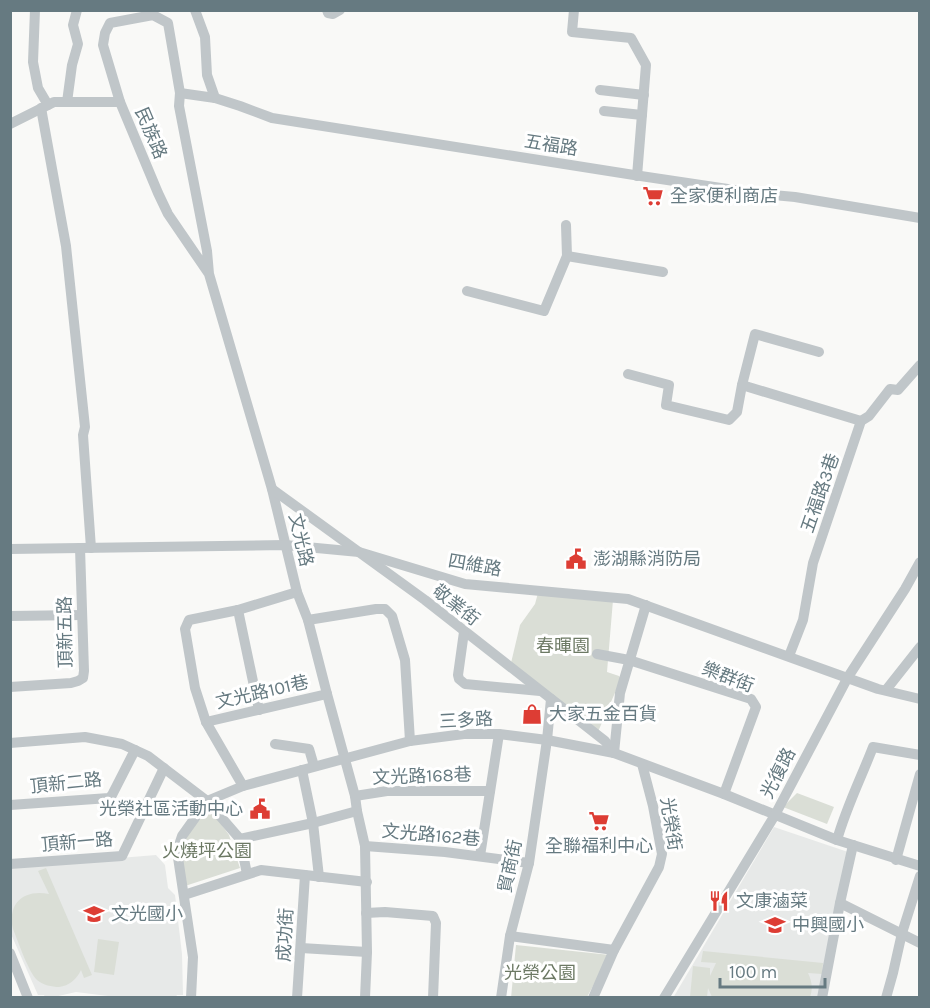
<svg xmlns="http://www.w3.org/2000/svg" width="930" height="1008" viewBox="0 0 930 1008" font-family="Karla,'Noto Sans TC',sans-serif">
  <rect width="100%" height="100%" fill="#f9f9f7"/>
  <g fill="#e7e9e8">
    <path d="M774,827L848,852L819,997L673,998Z"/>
    <path d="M156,855L165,865L168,888L175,895L182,954L183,995H177L175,998H124L76,992L54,997H45L44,995H38L11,934V867Z"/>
  </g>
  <g fill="#daded6">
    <path d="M538,593L613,600L607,672L619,676L621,679L597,734L511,663L520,625L535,604Z"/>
    <path d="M797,793L834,807L827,824L783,807Z"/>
    <path d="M211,810L229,835L240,868L185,886C184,875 178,847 184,838C190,827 202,818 211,810Z"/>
    <path d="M46,868L92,975L84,978L81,970C77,979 69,986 59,987C52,987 43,985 37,980C28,971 18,941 13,929C7,903 24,889 49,894L38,871Z"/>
    <path d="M98,939L119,942L114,975L94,972Z"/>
    <path d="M516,945L610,955L587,997L511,998Z"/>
    <path d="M703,951L823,963L822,974L808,973C812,981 813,989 810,997H712L708,988L707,997H690L693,966L710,968V976L716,963L701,962Z"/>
  </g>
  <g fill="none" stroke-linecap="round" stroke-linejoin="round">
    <g stroke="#c0c6c9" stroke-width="10">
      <path d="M35,10L33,62L38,88L48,105"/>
      <path d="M195,10L205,37L207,75L215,98"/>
      <path d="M327,10L328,13L333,14L340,10"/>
      <path d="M574,10L572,32L631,38L646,65L637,176"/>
      <path d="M600,90L644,95"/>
      <path d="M180,93L215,98L240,106L272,118L634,175L761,194L795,197L920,218"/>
      <path d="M67,102L72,65L78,44L73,25L77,10"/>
      <path d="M41,108L66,246L85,427L83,435L91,548"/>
      <path d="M604,111L642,115"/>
      <path d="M10,124L54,102H120"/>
      <path d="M567,256L663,272"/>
      <path d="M209,274L168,214L158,193L120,102L103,45L105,33L110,23L153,15L168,23L180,93L179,106L207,251L209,274L272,489L297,592L308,620L327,694L355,796L357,811L365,846L367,952L365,998"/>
      <path d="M467,291L544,311L567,256L566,225"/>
      <path d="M628,374L669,385L666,405L729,420L737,412L742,385L861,421"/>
      <path d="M742,385L755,334L819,352"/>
      <path d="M272,489L425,600L605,741L614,753"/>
      <path d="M10,549L285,545L359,552L465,584L628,599L878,689L920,699"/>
      <path d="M238,610L259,710"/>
      <path d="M10,616L82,615"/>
      <path d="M308,620L376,609H385L392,616L405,660L410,741"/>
      <path d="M464,632L458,675L459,679L465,684L540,691"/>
      <path d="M597,654L629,660L751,699L756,707L724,794"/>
      <path d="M789,656L803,620L813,563L861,421L869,416L890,389L898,390L920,365"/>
      <path d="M10,687L71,683L78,681L83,678L84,671L80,548"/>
      <path d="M886,690L920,647"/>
      <path d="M206,722L327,694"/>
      <path d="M10,743L85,737L122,744L148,756L207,801L240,839L247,874"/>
      <path d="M275,744L309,749L314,766"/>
      <path d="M614,753L620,693L646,605"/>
      <path d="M302,770L313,823L319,877"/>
      <path d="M243,786L206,722L195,688L185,629L189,620L238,610L297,592"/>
      <path d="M355,796L387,791H490"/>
      <path d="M10,805L109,798L112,795L135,750"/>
      <path d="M240,839L313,823L357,811"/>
      <path d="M837,840C846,808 861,778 873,747L920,755"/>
      <path d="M365,846L445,852L529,863"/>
      <path d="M480,856L499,734"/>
      <path d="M896,860L920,774"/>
      <path d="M10,864L122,856L164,768"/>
      <path d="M184,895L261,870L367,882"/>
      <path d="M840,903L920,943"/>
      <path d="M366,913L385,912L433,916L436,923L433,998"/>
      <path d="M510,936L614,950"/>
      <path d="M301,948L367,952"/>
      <path d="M10,953L28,998"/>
      <path d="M191,998L193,957L177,851L182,836L207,801L243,786L410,741L464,734H499L547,740L614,753L724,794L837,840L920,866"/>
      <path d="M297,998L305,875"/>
      <path d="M501,998L510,936L529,863L547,740L551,699"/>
      <path d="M593,998L614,950L659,867L662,854L653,806L642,764"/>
      <path d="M664,998L775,815L848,677L905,589L920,562"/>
      <path d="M822,998L840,903L853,845"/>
      <path d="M886,998L893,973L902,933L920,876"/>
    </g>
  </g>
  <defs>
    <g id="supermarket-bare" transform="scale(1.62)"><path d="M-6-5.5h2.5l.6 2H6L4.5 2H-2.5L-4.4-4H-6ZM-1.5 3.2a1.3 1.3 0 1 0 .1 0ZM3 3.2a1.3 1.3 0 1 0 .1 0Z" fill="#dd3d34" stroke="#fff" stroke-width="2.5" paint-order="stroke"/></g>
    <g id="civic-bare" transform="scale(1.62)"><path d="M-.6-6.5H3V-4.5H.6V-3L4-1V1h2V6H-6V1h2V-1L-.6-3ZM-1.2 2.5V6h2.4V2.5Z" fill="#dd3d34" stroke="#fff" stroke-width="2.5" paint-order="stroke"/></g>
    <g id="shop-bare" transform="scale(1.62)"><path d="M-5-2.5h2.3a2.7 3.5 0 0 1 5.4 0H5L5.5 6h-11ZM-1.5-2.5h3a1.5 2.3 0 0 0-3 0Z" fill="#dd3d34" stroke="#fff" stroke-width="2.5" paint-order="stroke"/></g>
    <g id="restaurant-bare" transform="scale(1.62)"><path d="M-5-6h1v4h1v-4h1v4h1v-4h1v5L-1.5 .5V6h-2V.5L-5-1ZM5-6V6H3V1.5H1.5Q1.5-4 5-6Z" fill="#dd3d34" stroke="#fff" stroke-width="2.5" paint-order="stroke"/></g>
    <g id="school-bare" transform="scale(1.62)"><path d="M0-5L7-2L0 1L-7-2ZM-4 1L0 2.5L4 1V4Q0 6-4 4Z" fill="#dd3d34" stroke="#fff" stroke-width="2.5" paint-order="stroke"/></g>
  </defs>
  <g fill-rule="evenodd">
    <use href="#supermarket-bare" x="653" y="196"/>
    <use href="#civic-bare" x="576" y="559"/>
    <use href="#shop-bare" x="532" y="714"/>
    <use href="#civic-bare" x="260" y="809"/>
    <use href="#supermarket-bare" x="599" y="821"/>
    <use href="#restaurant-bare" x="719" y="901"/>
    <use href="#school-bare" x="94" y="914"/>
    <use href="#school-bare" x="775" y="925"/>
  </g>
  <g text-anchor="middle" stroke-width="6" stroke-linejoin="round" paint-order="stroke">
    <g font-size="18" fill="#667a81" stroke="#fff">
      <text transform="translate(151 133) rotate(67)" y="6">民族路</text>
      <text transform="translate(551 145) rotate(9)" y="6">五福路</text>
      <text transform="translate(820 493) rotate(-71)" y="6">五福路3巷</text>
      <text transform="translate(301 540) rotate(77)" y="6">文光路</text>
      <text transform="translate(475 565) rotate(10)" y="6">四維路</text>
      <text transform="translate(456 605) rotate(38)" y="6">敬業街</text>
      <text transform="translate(65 632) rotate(-91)" y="6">頂新五路</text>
      <text transform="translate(728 677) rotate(21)" y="6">樂群街</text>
      <text transform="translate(262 692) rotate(-13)" y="6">文光路101巷</text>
      <text transform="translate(466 720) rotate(-3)" y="6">三多路</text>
      <text transform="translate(778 773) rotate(-63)" y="6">光復路</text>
      <text transform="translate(422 776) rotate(-2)" y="6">文光路168巷</text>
      <text transform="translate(66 783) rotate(-6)" y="6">頂新二路</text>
      <text transform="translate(671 824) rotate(81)" y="6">光榮街</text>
      <text transform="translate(431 835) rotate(5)" y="6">文光路162巷</text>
      <text transform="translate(77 842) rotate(-5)" y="6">頂新一路</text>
      <text transform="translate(510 866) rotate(-78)" y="6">貿商街</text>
      <text transform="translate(285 935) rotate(-87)" y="6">成功街</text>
    </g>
    <g font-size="18" fill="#667a81" stroke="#fff" text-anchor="start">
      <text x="670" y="202">全家便利商店</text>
      <text x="593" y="565">澎湖縣消防局</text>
      <text x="549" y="720">大家五金百貨</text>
      <text x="243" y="815" text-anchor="end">光榮社區活動中心</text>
      <text x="599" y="852" text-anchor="middle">全聯福利中心</text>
      <text x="736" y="907">文康滷菜</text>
      <text x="111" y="920">文光國小</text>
      <text x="792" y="931">中興國小</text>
    </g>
    <g font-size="18" fill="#6c7964" stroke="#fff">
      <text x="563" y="652">春暉園</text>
      <text x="207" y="857">火燒坪公園</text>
      <text x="540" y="979">光榮公園</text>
    </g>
  </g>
  <rect width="930" height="1008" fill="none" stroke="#667a81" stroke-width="24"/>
  <path d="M720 978v9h105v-9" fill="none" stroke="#667a81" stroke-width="3"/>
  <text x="729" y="978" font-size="18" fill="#667a81" stroke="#ffffff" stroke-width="4.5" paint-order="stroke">100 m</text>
</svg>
